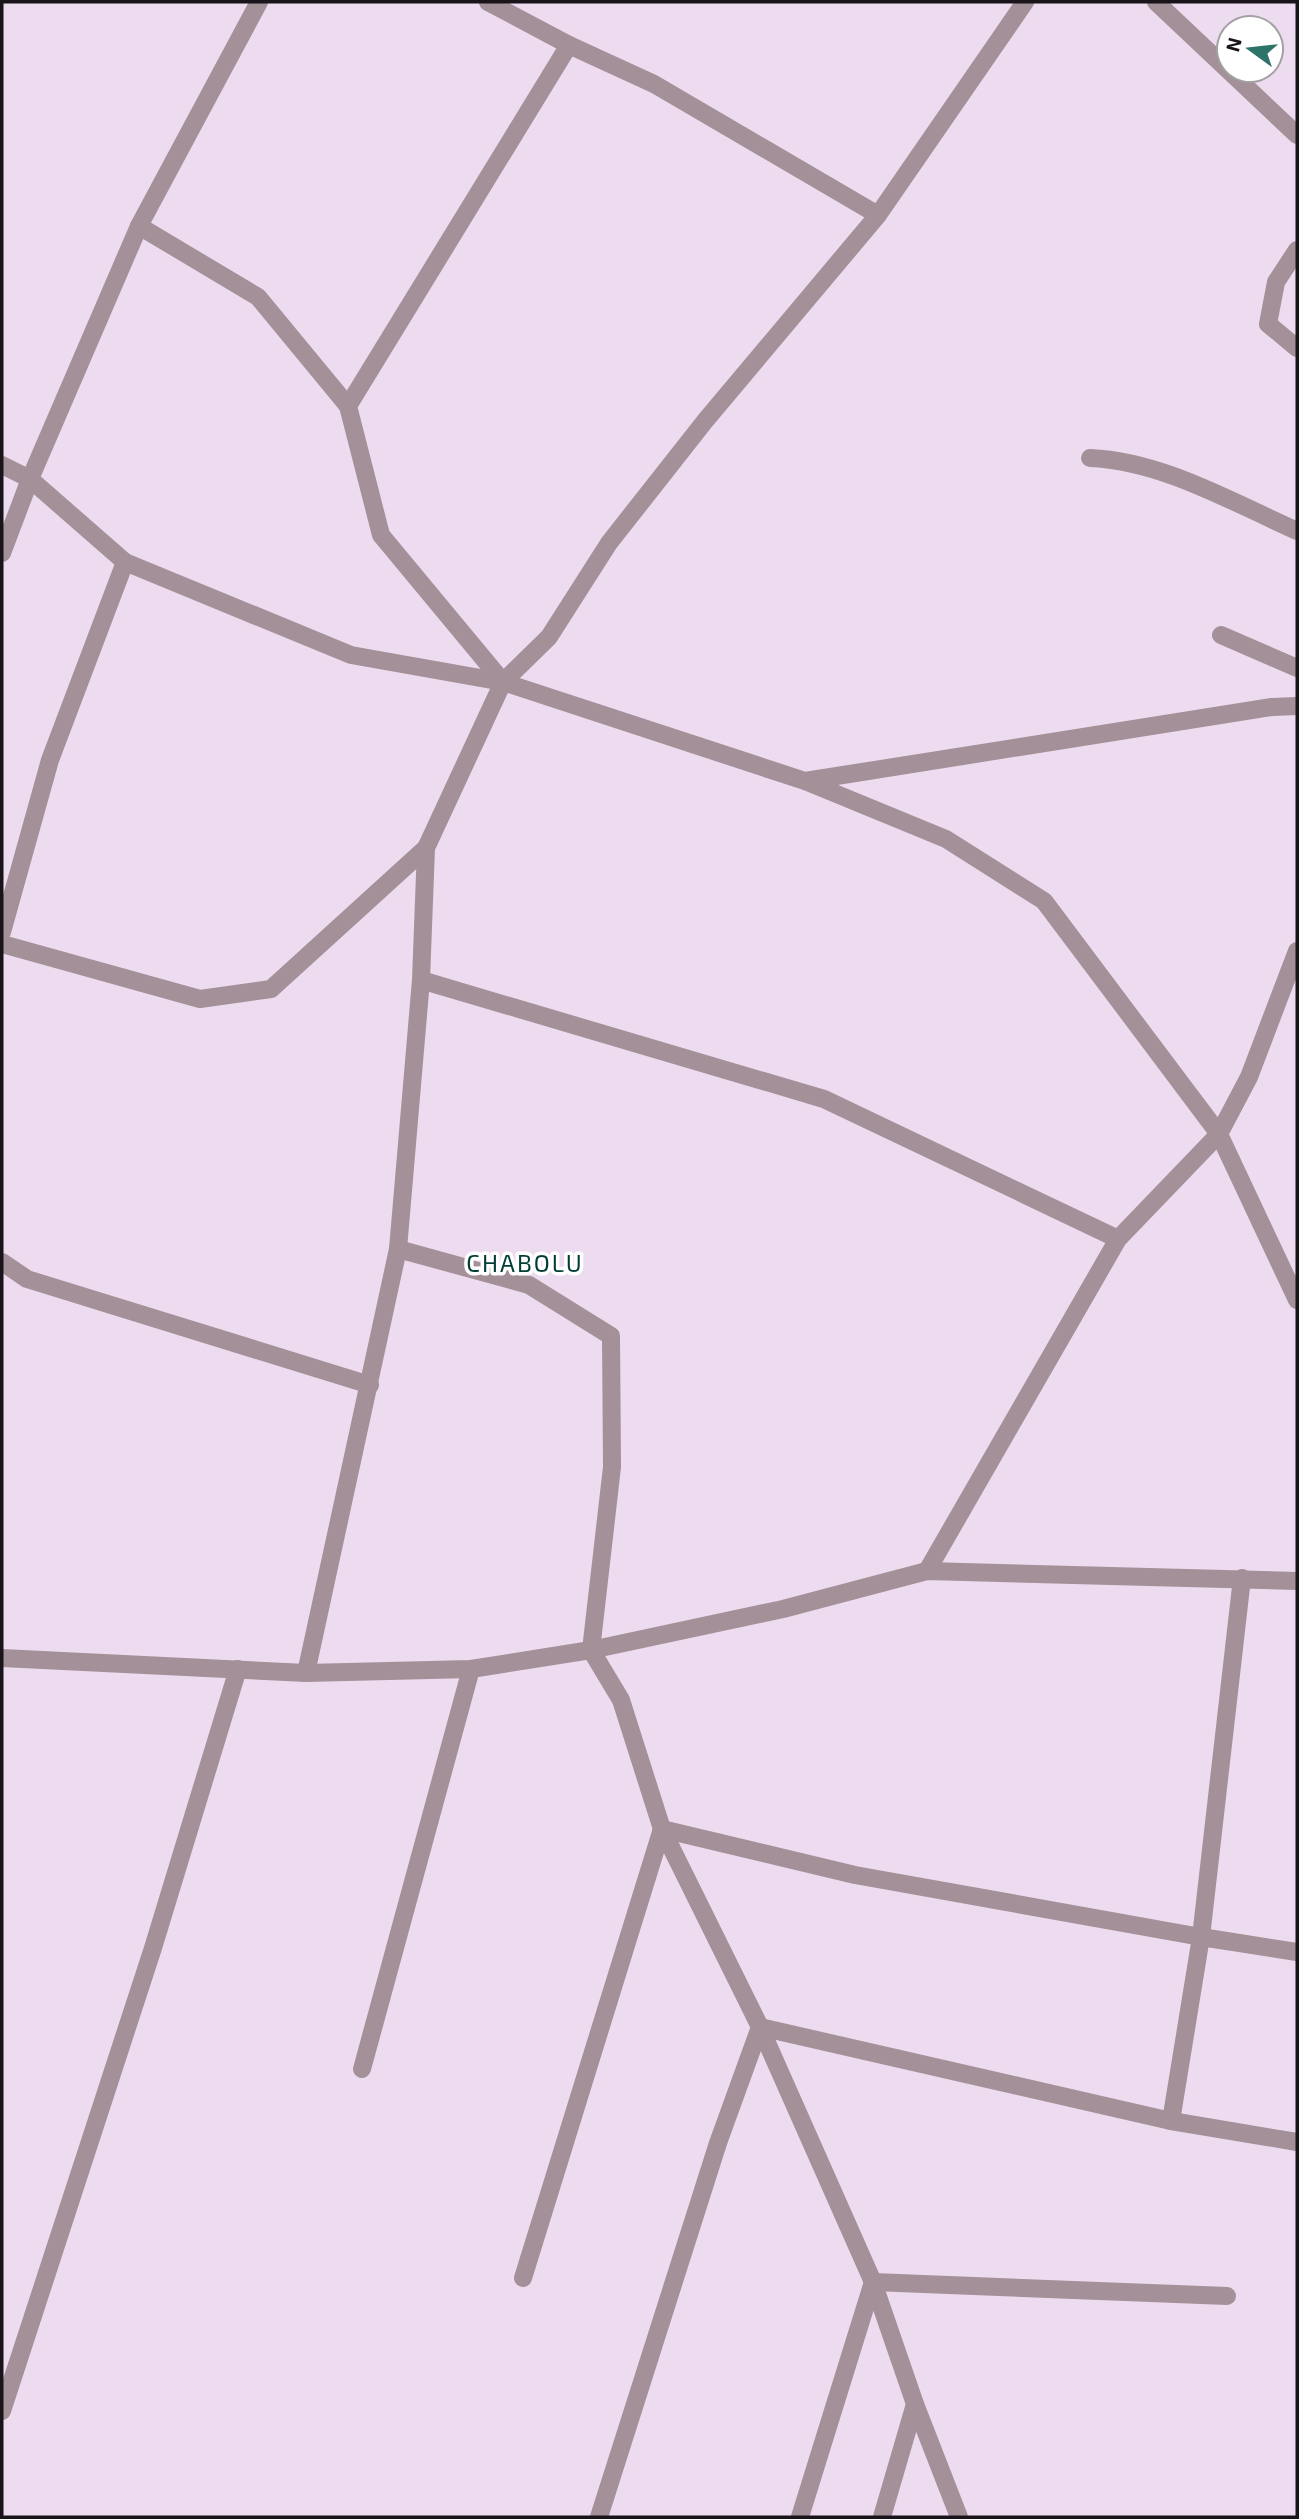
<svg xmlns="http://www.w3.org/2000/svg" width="1299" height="2519" viewBox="0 0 1299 2519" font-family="'Exo 2',sans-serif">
  <rect width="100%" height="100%" fill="#eddbf0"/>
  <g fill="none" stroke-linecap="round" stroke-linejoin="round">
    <g stroke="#a39098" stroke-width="18">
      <path d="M488,2L569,45L654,84L878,215"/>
      <path d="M1156,2L1297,135"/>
      <path d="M139,226L258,297L348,406"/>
      <path d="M1297,250L1276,282L1268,324L1297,348"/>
      <path d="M1090,458C1162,461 1232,502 1297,531"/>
      <path d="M2,465L30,479L125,562L351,655L503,682L805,781L1272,707L1297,706"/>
      <path d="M2,553L30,479L139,226L259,2"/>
      <path d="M1221,635L1297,668"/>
      <path d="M503,682L381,535L348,406L569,45"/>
      <path d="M805,781L946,839L1044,901L1219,1134L1297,1300"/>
      <path d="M2,932L50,760L125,562"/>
      <path d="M2,944L200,999L271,989L426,848"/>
      <path d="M421,980L824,1099L1118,1239"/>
      <path d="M398,1249L529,1285L611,1336L612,1467L591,1650L621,1700L662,1829L760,2027L873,2282L915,2404L959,2517"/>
      <path d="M2,1262L27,1279L370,1385"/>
      <path d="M927,1571L1118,1239L1219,1134L1249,1077L1297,951"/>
      <path d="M2,1658L306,1673L471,1669L591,1650L783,1609L927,1571L1297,1581"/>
      <path d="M306,1673L398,1249L421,980L426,848L503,682L549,637L609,543L705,421L878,215L1025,2"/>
      <path d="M362,2069L471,1669"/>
      <path d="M1171,2121L1201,1937L1242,1578"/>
      <path d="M523,2278L662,1829L855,1875L1201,1937L1297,1952"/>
      <path d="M2,2411L153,1948L238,1669"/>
      <path d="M599,2517L718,2143L760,2027L1171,2121L1297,2142"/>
      <path d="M800,2517L873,2282L1227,2296"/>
      <path d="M882,2517L915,2404"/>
    </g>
  </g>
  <g text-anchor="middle" stroke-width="7" stroke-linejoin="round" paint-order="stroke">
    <g font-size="24" letter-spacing="2" fill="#003d35" stroke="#fff">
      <text x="525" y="1272">CHABOLU</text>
    </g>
  </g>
  <rect width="1299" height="2519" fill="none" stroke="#19131a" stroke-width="7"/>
  <g transform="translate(1250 49) rotate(285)"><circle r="33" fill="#ffffff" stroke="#a3a1a3" stroke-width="2"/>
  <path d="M0-5L12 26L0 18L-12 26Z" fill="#2e7368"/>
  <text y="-10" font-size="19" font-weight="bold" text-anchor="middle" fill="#19131a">N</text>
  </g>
</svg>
